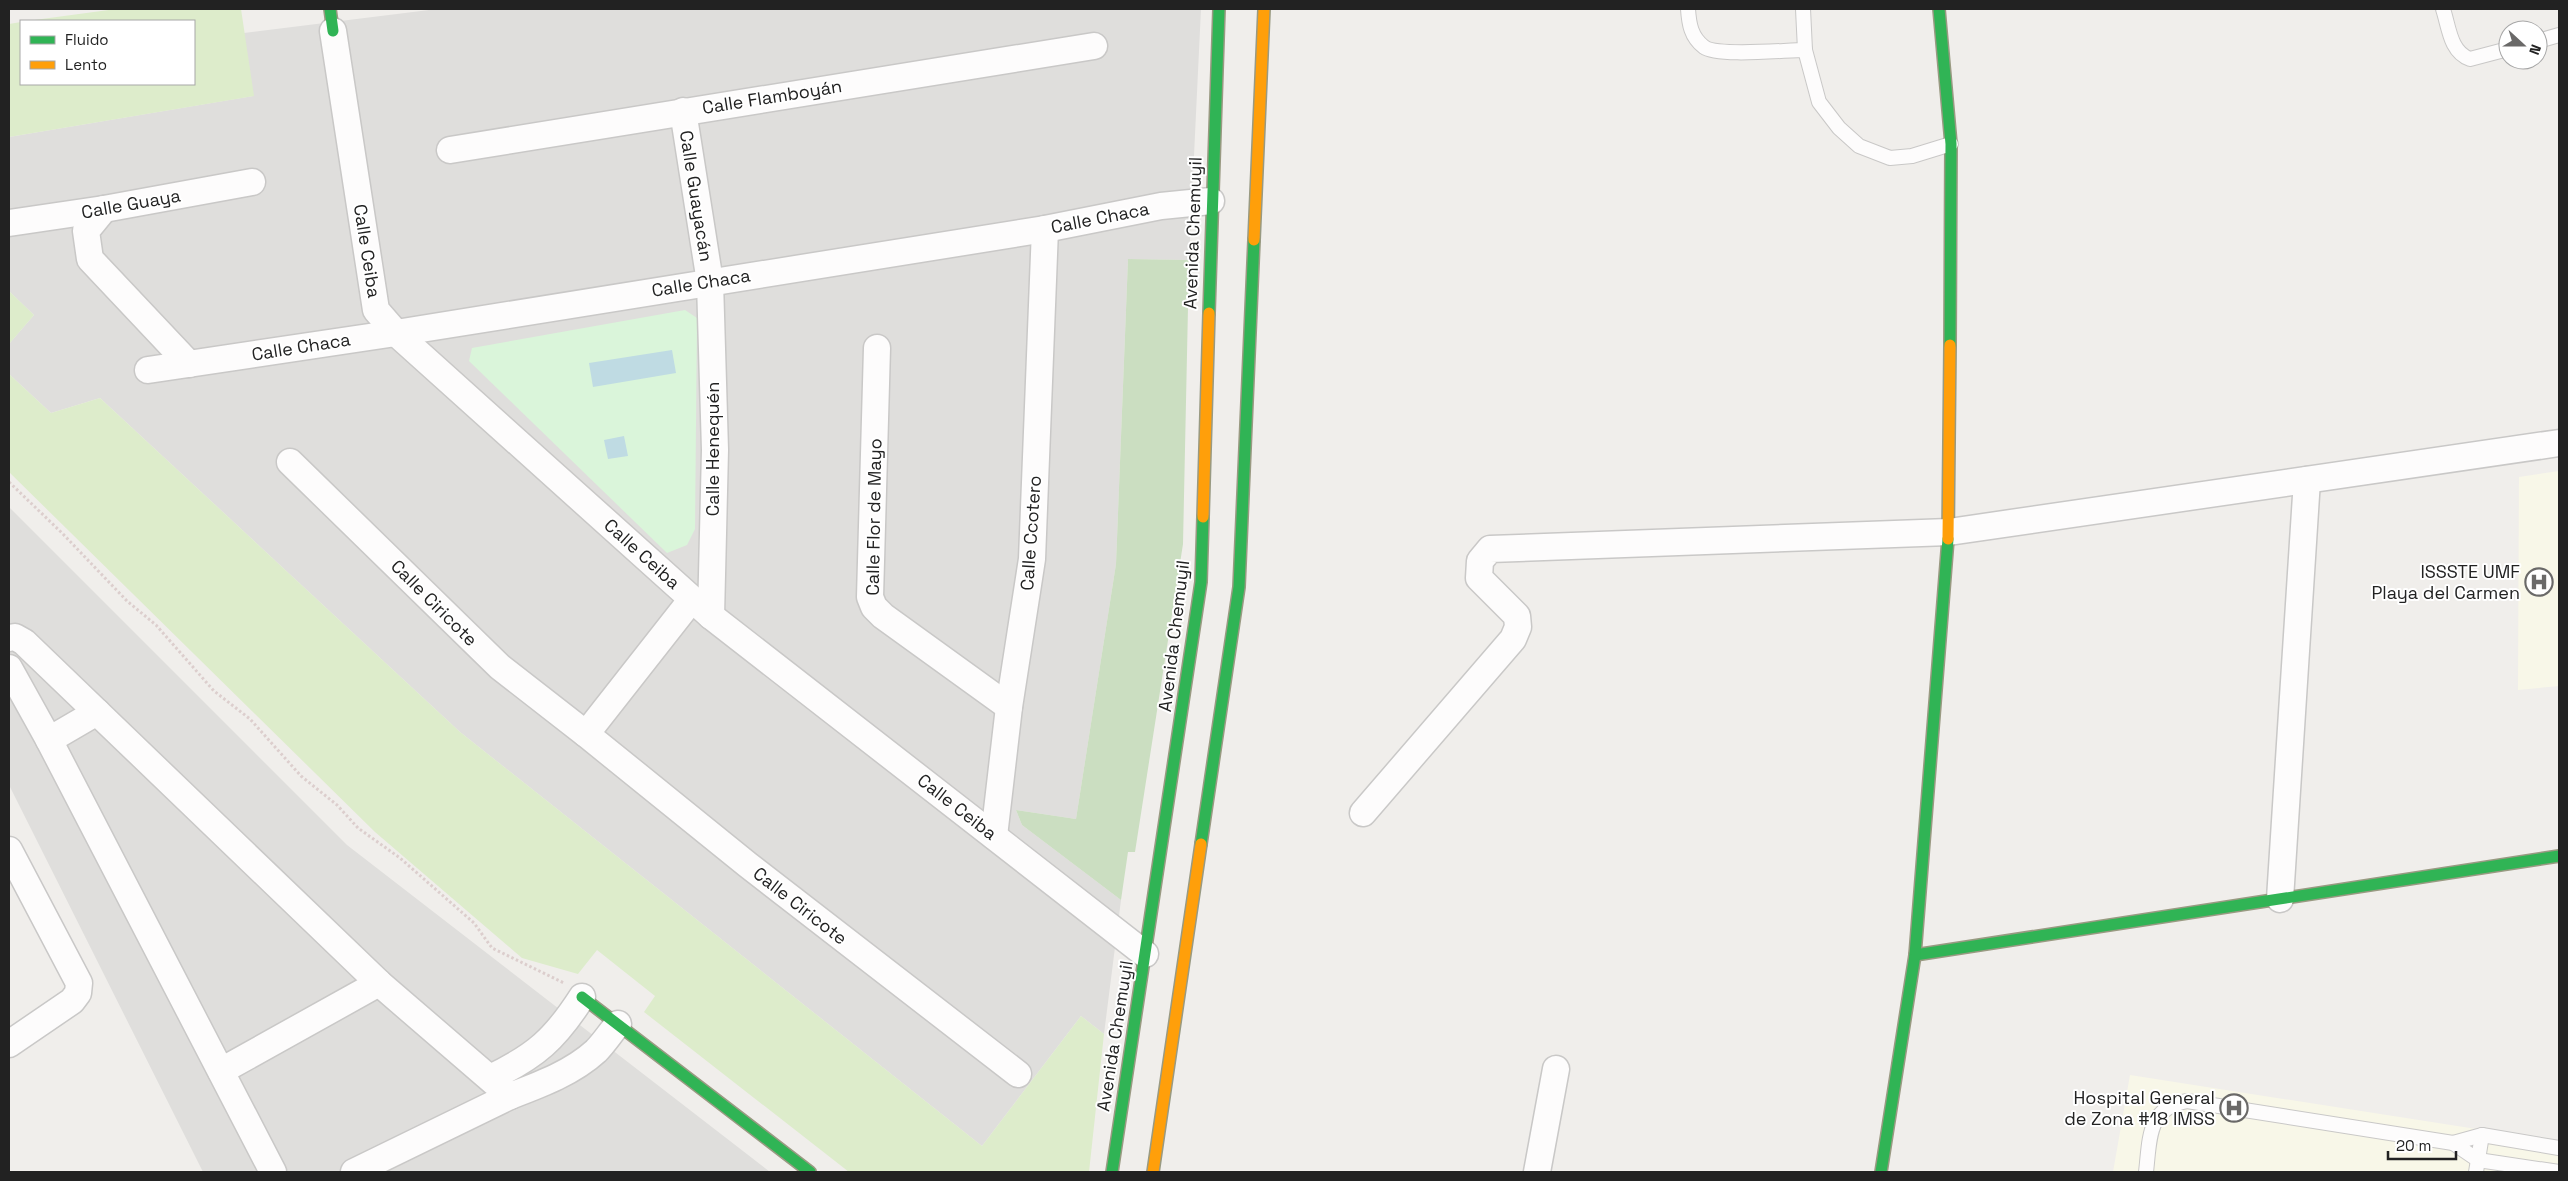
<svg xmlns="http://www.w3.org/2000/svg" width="2568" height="1181" viewBox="0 0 2568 1181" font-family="'Space Grotesk',sans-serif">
  <rect width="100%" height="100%" fill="#f0eeeb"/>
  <g fill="#dfdedc">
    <path d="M437,9H1201L1189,260L1128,259L1116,564L1076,819L1016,810L1022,825L1121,900L1104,1034L1081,1016L982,1146L460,732L100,398L51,413L9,374V344L34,315L9,291V137L253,96L244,33Z"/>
    <path d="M9,507L347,845L770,1172H203L9,785Z"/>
  </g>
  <g fill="#f8f7e8">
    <path d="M2559,471V686L2518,690L2519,477Z"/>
    <path d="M2130,1075L2559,1142V1172H2113Z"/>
  </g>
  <g fill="#ddeccb">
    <path d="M116,9H241L254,96L9,137V24L21,22V84H194V21H27Z"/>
    <path d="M9,291L34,315L9,344Z"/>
    <path d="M9,374L51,413L100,398L460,732L982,1146L1081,1016L1104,1034L1089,1172H849L644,1012L655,996L597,950L578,974L522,958L375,832L9,472Z"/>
  </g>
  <path fill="#cbdec1" d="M1128,259L1189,260L1183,544L1135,852H1128L1121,900L1022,825L1016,810L1076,819L1116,564Z"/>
  <path fill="#daf5da" d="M685,310L697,318L695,529L687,545L667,553L469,361L472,348Z"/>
  <g fill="#bfdbe3">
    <path d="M672,350L676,373L593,387L589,363Z"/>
    <path d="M624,436L628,456L608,459L604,440Z"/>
  </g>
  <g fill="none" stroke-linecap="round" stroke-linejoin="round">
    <g stroke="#c9c8c7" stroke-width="16">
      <g id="lane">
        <path d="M1688,9C1689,24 1691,37 1704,47C1718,57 1785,50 1805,50"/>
        <path d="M1803,9L1805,50L1819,102L1839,128L1859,146L1890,158L1912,156L1951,144"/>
        <path d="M2443,9C2449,27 2450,52 2470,59L2508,49"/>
        <path d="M2538,41L2559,35"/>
        <path d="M2559,1148L2482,1135L2453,1143L2478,1160L2559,1172"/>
        <path d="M2146,1172C2150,1139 2147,1108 2187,1101L2453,1143"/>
        <path d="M2476,1172L2482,1135"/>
      </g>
    </g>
    <g stroke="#c9c8c7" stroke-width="29">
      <g id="street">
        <path d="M333,31L376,310L396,333L711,616L1145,954"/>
        <path d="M683,111L710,282L715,450L711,616"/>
        <path d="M450,150L1094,46"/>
        <path d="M104,209L86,231L90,259L189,364"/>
        <path d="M9,223L104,209L252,182"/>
        <path d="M877,348L870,597L874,607L883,616L1009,707"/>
        <path d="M148,370L396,333L1045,229L1161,206L1211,201"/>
        <path d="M290,462L500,667L586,734"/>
        <path d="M692,599L586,734L748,865L1018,1074"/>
        <path d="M9,638L15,637L24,642L379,983L510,1096L354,1172"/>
        <path d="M9,668L49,740L273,1172"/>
        <path d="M49,740L97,712"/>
        <path d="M1363,813L1513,639L1518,627L1517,616L1479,578L1480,561L1490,549L1949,532L2559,443"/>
        <path d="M994,836L1009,707L1032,559L1045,229"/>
        <path d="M9,850L79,983L78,993L72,1001L9,1044"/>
        <path d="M2280,899L2307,480"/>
        <path d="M221,1071L379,983"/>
        <path d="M490,1078C536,1056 555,1039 582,997"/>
        <path d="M510,1096C539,1085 572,1073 596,1051C604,1043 611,1032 618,1024"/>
        <path d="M1537,1172L1556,1069"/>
      </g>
    </g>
    <g stroke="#999a82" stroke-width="14">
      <g id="fast">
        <path d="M330,9L333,31"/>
        <path d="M1939,9L1951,144L1950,345"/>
        <path d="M1209,313L1219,9"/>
        <path d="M1201,844L1239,587L1254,240"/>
        <path d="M1915,955L2559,856"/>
        <path d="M582,997L810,1172"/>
        <path d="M1112,1172L1201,582L1203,517"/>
        <path d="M1881,1172L1915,955L1948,539"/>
      </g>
    </g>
    <g stroke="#999a82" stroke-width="14">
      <g id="slow">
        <path d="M1254,240L1264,9"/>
        <path d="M1203,517L1209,313"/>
        <path d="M1948,539L1950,345"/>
        <path d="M1153,1172L1201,844"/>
      </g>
    </g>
    <path stroke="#dccecd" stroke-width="3" stroke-dasharray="2.5 2.5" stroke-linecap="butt" d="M9,482L62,533L127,601L156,625L214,691L250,719L301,776L337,805L358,828L400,858L474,923L492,948L564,983"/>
    <use href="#lane" stroke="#fdfcfc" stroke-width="14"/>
    <use href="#street" stroke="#fdfcfc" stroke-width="26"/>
    <use href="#fast" stroke="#30b455" stroke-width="11"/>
    <use href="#slow" stroke="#ff9f0a" stroke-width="11"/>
  </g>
  <defs>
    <g id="hospital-ring" transform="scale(1.4375)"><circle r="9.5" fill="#fff" stroke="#6a6968" stroke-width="1.5"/><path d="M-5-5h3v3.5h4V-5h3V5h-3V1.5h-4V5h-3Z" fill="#6a6968"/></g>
  </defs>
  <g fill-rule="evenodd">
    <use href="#hospital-ring" x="2539" y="582"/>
    <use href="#hospital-ring" x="2234" y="1108"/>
  </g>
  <g text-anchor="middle" stroke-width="4" stroke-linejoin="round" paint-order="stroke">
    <g font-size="18" fill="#222" stroke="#fff">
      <text transform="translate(772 97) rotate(-9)" y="6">Calle Flamboyán</text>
      <text transform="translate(696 196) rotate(81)" y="6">Calle Guayacán</text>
      <text transform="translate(131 204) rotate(-10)" y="6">Calle Guaya</text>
      <text transform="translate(1100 218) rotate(-11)" y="6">Calle Chaca</text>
      <text transform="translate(1193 233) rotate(-88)" y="6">Avenida Chemuyil</text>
      <text transform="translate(367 251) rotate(81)" y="6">Calle Ceiba</text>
      <text transform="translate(701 283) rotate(-9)" y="6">Calle Chaca</text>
      <text transform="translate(301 347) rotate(-9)" y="6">Calle Chaca</text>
      <text transform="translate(713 449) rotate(-90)" y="6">Calle Henequén</text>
      <text transform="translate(874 517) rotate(-89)" y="6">Calle Flor de Mayo</text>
      <text transform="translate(1031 533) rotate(-86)" y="6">Calle Ccotero</text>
      <text transform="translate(642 554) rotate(42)" y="6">Calle Ceiba</text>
      <text transform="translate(434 603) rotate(45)" y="6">Calle Ciricote</text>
      <text transform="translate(1174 636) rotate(-83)" y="6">Avenida Chemuyil</text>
      <text transform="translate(957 807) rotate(38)" y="6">Calle Ceiba</text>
      <text transform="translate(800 906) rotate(38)" y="6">Calle Ciricote</text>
      <text transform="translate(1115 1036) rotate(-81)" y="6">Avenida Chemuyil</text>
    </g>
    <g font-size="18" fill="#222" stroke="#fff" text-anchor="end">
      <text x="2520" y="578">ISSSTE UMF<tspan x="2520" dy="21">Playa del Carmen</tspan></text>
      <text x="2215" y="1104">Hospital General<tspan x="2215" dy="21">de Zona #18 IMSS</tspan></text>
    </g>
  </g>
  <rect width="2568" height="1181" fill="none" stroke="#222222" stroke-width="20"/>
  <rect x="20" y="20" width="175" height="65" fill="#ffffff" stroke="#a7a7a7"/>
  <rect x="30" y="36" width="25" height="8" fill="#30b455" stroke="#a7a7a7"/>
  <text x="65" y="45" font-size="15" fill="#222222">Fluido</text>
  <rect x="30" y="61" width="25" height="8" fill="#ff9f0a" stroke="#a7a7a7"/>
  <text x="65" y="70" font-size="15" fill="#222222">Lento</text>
  <g transform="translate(2523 45) rotate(111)"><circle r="24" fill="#ffffff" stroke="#a7a7a7"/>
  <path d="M0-4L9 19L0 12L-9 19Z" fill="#6a6968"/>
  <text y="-8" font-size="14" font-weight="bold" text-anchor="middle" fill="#222222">N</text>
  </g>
  <path d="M2388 1151v8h68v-8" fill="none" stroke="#222222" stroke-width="2.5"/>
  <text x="2396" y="1151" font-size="15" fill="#222222" stroke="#ffffff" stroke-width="4" paint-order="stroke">20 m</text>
</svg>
